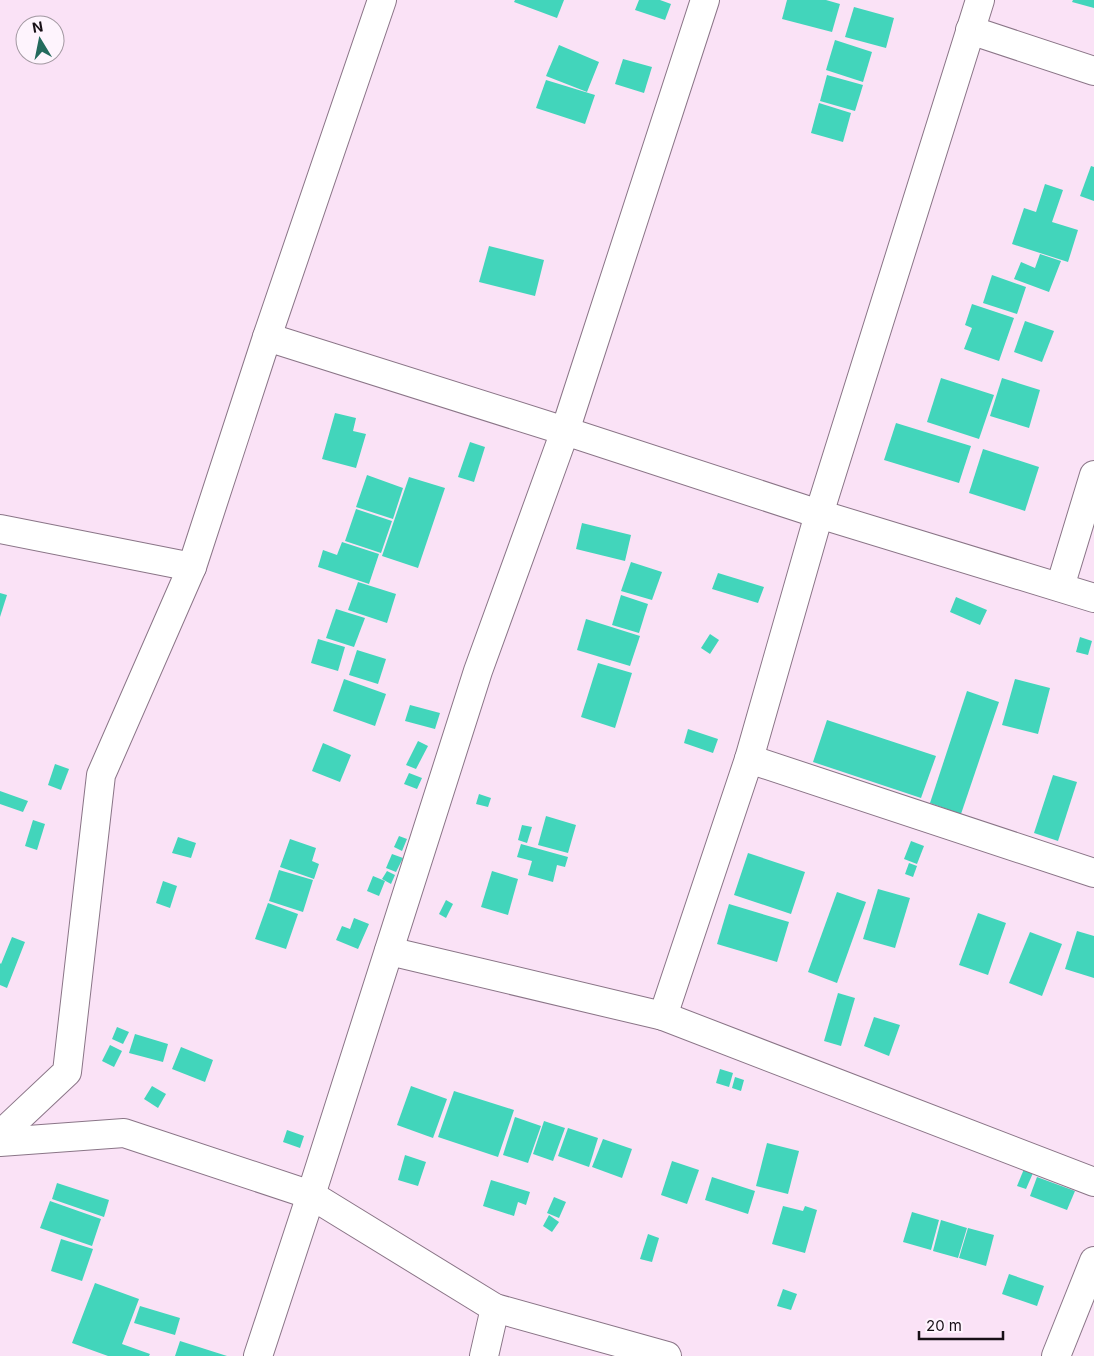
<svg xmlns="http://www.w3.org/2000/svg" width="1094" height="1356" viewBox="0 0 1094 1356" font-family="Inter,sans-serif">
  <rect width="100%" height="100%" fill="#fae2f6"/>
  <g fill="#42d5bb">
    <path d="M515,0H564L557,18L514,2Z"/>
    <path d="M639,0H660L671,4L665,20L635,10Z"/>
    <path d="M787,0H826L840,4L832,32L782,19Z"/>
    <path d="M1073,0H1094V8L1072,2Z"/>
    <path d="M854,7L894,18L886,48L845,37Z"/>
    <path d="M835,40L872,52L863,82L826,70Z"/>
    <path d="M559,45L599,62L587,92L546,76Z"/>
    <path d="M623,59L652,67L644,93L615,84Z"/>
    <path d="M827,75L863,85L855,111L820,101Z"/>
    <path d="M546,80L595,95L585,124L536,108Z"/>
    <path d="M819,103L851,113L843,142L811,133Z"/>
    <path d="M1091,166L1094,167V201L1080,196Z"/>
    <path d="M1045,184L1063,190L1052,222L1078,230L1068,262L1012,244L1024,208L1036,212Z"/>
    <path d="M489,246L544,260L535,296L479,282Z"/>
    <path d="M1040,254L1061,261L1049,292L1014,279L1021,262L1035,268Z"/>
    <path d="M992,275L1026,287L1017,314L983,303Z"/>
    <path d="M972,304L1014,318L999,361L964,349L972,328L965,325Z"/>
    <path d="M1025,321L1054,331L1042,362L1014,352Z"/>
    <path d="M941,378L994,395L979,439L927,422Z"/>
    <path d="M1002,378L1040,390L1029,428L990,416Z"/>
    <path d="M335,413L356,418L353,431L366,434L356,468L322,459Z"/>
    <path d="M896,423L971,446L959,483L884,460Z"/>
    <path d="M470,442L485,447L474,482L458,477Z"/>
    <path d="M983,449L1039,467L1025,511L969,493Z"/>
    <path d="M367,475L403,488L393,519L356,507Z"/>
    <path d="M409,477L445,488L418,568L382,556Z"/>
    <path d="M356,509L392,521L381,553L345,541Z"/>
    <path d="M582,523L631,535L625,561L576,549Z"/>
    <path d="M342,542L379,554L369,584L318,567L323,550L337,555Z"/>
    <path d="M631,562L662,572L652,600L621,591Z"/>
    <path d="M718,573L764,587L758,603L712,589Z"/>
    <path d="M358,582L396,594L387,623L348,610Z"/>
    <path d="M0,593L7,595L0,617Z"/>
    <path d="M621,595L648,604L639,633L612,625Z"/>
    <path d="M956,597L987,610L980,625L950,612Z"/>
    <path d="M336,609L365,618L354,647L326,638Z"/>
    <path d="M586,619L640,636L630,666L577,650Z"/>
    <path d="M710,634L719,640L710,654L701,648Z"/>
    <path d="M1080,637L1092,641L1088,655L1076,652Z"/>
    <path d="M318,639L345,647L338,671L311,663Z"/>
    <path d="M357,650L386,659L378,684L349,675Z"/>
    <path d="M598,663L632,673L615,728L581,717Z"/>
    <path d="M344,679L386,694L375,726L333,711Z"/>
    <path d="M1015,679L1050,688L1038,734L1002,725Z"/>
    <path d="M967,691L999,702L961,814L930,803Z"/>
    <path d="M410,705L440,713L435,729L405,721Z"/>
    <path d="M827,720L936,756L921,798L813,762Z"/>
    <path d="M688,729L718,739L713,753L684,743Z"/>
    <path d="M418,741L428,746L416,769L406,765Z"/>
    <path d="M323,743L351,755L340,782L312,771Z"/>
    <path d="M55,764L69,769L61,790L48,785Z"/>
    <path d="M409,773L422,778L417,789L404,784Z"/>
    <path d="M1053,775L1077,782L1058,841L1034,833Z"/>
    <path d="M0,791L28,801L23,812L0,804Z"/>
    <path d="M479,794L491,798L488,807L476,804Z"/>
    <path d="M546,816L576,825L568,853L538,845Z"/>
    <path d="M33,820L45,824L37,850L25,846Z"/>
    <path d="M522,825L532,827L527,843L518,840Z"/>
    <path d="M399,836L407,839L402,851L394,847Z"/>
    <path d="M178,837L196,843L191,858L172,853Z"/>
    <path d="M290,839L316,848L312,861L319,864L314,879L280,867Z"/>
    <path d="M911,841L924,846L917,864L904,859Z"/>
    <path d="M521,844L568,857L565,867L557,865L553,882L528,875L532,861L517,857Z"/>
    <path d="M748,853L805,872L791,914L734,895Z"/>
    <path d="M392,854L403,858L396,872L386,868Z"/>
    <path d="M909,863L917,866L913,877L905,874Z"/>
    <path d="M279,870L313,880L303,912L269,901Z"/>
    <path d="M387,871L395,875L391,884L382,879Z"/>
    <path d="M492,871L518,879L508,915L481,907Z"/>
    <path d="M373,876L385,881L379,896L367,891Z"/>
    <path d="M163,881L177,886L170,908L156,903Z"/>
    <path d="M878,889L910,898L895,948L863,939Z"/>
    <path d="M837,892L866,902L837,983L808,972Z"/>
    <path d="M446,900L453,904L446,918L439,914Z"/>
    <path d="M268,903L298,914L286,949L255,939Z"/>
    <path d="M729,904L789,922L777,962L717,944Z"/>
    <path d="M978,913L1006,923L988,975L959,965Z"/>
    <path d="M354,918L369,924L358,949L336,940L342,926L350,929Z"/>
    <path d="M1077,931L1094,936V978L1065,969Z"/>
    <path d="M1030,932L1062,944L1042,996L1009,983Z"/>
    <path d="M12,937L25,942L7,988L0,985V963L1,964Z"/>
    <path d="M838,993L855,998L841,1046L824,1041Z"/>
    <path d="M874,1017L900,1025L889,1056L864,1046Z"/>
    <path d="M117,1027L129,1032L123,1044L112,1039Z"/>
    <path d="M135,1034L168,1044L163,1062L129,1053Z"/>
    <path d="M110,1045L122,1051L114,1067L102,1061Z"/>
    <path d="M181,1047L213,1060L205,1082L172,1069Z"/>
    <path d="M720,1069L733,1073L729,1087L716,1083Z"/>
    <path d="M735,1077L744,1080L741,1091L732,1088Z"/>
    <path d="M152,1086L166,1094L158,1108L144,1099Z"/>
    <path d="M411,1086L447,1099L433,1138L397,1125Z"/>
    <path d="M454,1091L514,1110L498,1157L438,1137Z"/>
    <path d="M515,1117L541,1126L528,1163L503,1155Z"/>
    <path d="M544,1121L565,1128L553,1161L533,1154Z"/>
    <path d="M568,1128L598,1138L589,1167L558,1156Z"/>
    <path d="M287,1130L304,1136L300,1148L283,1142Z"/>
    <path d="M603,1139L632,1149L622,1178L592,1167Z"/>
    <path d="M767,1143L799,1151L788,1194L756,1186Z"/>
    <path d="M405,1155L426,1162L418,1186L398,1180Z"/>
    <path d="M672,1161L699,1170L687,1204L661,1195Z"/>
    <path d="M1024,1169L1033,1173L1026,1189L1017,1186Z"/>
    <path d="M712,1177L755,1191L748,1214L705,1200Z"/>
    <path d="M1037,1177L1075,1191L1067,1210L1030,1196Z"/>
    <path d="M491,1180L530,1192L526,1205L518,1202L514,1216L483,1206Z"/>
    <path d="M57,1183L109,1200L104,1217L52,1199Z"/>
    <path d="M554,1197L566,1202L559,1218L547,1213Z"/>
    <path d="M50,1201L101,1219L92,1246L40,1228Z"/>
    <path d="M783,1206L803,1211L805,1206L817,1210L805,1253L772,1244Z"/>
    <path d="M912,1212L939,1220L931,1250L903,1242Z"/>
    <path d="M549,1215L559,1222L552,1232L543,1226Z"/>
    <path d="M941,1220L967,1228L958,1258L933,1251Z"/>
    <path d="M968,1228L994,1235L986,1266L959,1258Z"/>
    <path d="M648,1234L659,1238L652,1262L640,1259Z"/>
    <path d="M61,1239L93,1249L82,1281L51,1271Z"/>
    <path d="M1009,1274L1044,1286L1037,1306L1002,1294Z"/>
    <path d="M95,1283L139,1299L122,1344L150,1354L149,1356H108L72,1343Z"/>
    <path d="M783,1289L797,1294L791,1310L777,1306Z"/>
    <path d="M140,1306L180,1318L175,1335L134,1323Z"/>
    <path d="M180,1341L227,1356H175Z"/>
  </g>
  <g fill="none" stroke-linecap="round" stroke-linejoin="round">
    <g stroke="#8a7587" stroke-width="30">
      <g id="street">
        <path d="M970,30L1094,71"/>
        <path d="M267,337L565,431L819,514L1094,598"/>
        <path d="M0,529L192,567"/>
        <path d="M1060,587L1094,475"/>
        <path d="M749,759L1094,873"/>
        <path d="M389,951L663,1016L1094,1182"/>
        <path d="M663,1016L749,759L819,514L980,0"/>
        <path d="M0,1135L67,1072L101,775L192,567L267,337L382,0"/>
        <path d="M0,1142L124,1133L311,1195L495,1308L667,1356"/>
        <path d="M258,1356L311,1195L478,671L565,431L705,0"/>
        <path d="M484,1356L495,1308"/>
        <path d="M1056,1356L1094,1261"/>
      </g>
    </g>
    <use href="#street" stroke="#fff" stroke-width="28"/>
  </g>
  <g transform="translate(40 40) rotate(350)"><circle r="24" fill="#fef4fd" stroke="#a298a1"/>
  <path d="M0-4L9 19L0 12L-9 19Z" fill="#246a5d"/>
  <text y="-8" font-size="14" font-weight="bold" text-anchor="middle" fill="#170f16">N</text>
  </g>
  <path d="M919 1331v8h84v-8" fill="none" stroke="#170f16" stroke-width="2.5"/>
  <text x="926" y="1331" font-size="15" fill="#170f16" stroke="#fef4fd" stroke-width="4" paint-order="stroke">20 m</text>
</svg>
